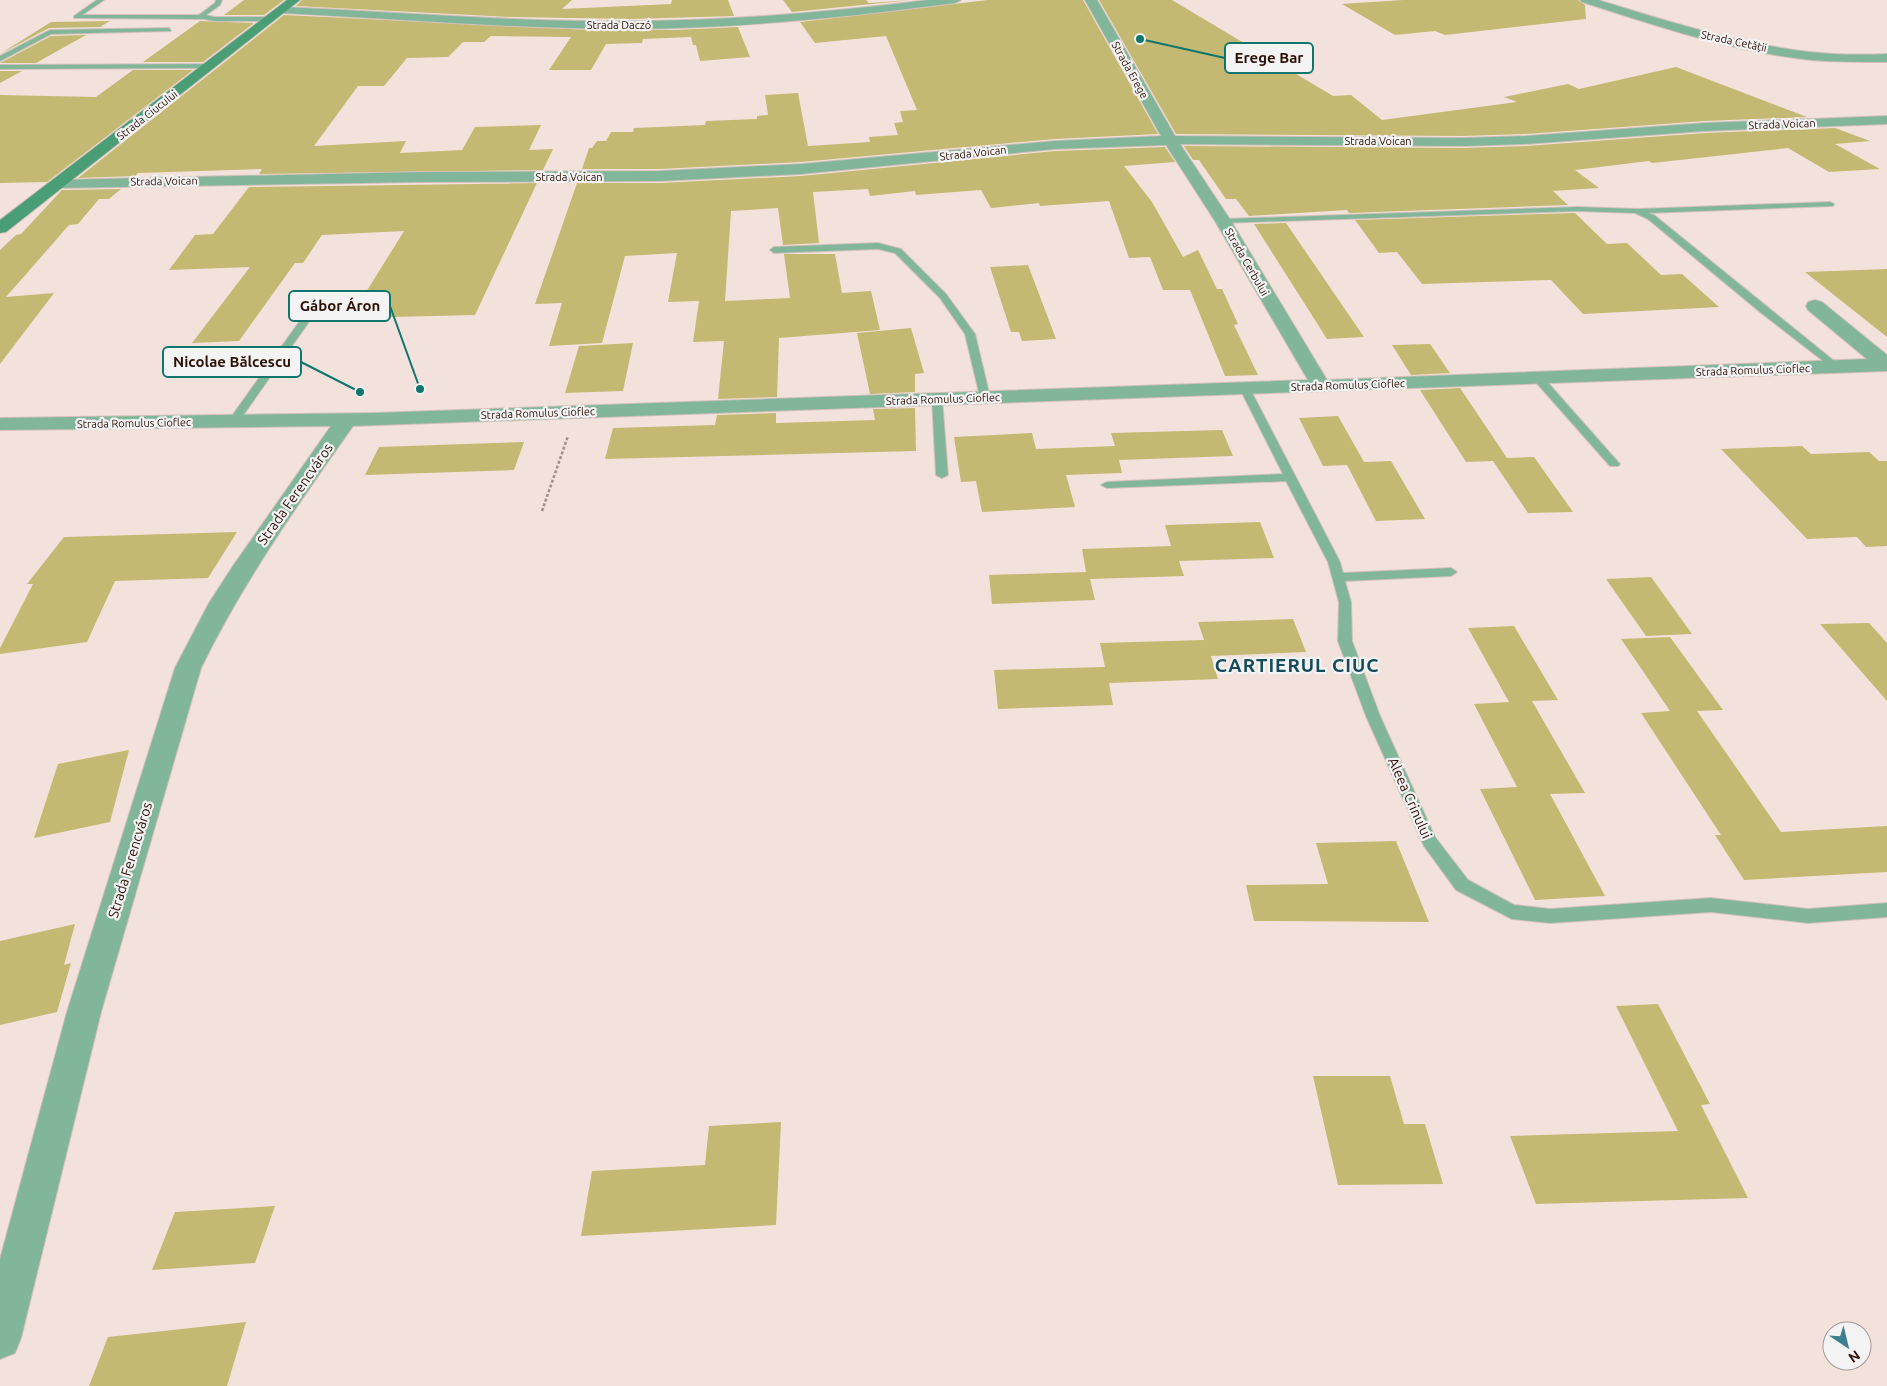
<svg xmlns="http://www.w3.org/2000/svg" width="1887" height="1386" viewBox="0 0 1887 1386" font-family="Ubuntu,sans-serif">
  <rect width="100%" height="100%" fill="#f3e2dc"/>
  <g fill="#c4b972">
    <path d="M244,0H284L264,15H224Z"/>
    <path d="M302,0H572L562,9L671,4L672,0H728L734,16L631,19L512,17L296,6Z"/>
    <path d="M783,0H866L869,3L912,0L792,12Z"/>
    <path d="M988,0H1083L1158,134L1055,139L801,162L660,169H582L589,148H592L597,141H606L611,132H633L634,128L705,125L706,121L757,119V116L768,115L765,95L798,93L808,146L870,142L869,137L898,135L894,123L903,122L900,111L917,110L886,36L815,43L800,22Z"/>
    <path d="M1099,0H1172L1333,96L1351,95L1382,120L1517,102L1504,97L1568,84L1579,89L1676,67L1807,117L1705,121L1526,134L1462,136L1176,134Z"/>
    <path d="M1403,0H1578L1585,5L1586,19L1445,35L1435,31L1395,35L1342,4Z"/>
    <path d="M284,15L590,30H674L738,27L750,57L700,61L696,45H693L691,37L643,39L642,43L606,44L591,70H549L571,37L491,36L484,42H463L448,57L407,58L384,86H358L314,146L406,141L400,153L462,150L475,127L541,125L529,150L553,149L543,170L259,174L262,169L138,173L135,176L78,178Z"/>
    <path d="M110,21L100,27L49,28L0,54L51,22Z"/>
    <path d="M200,21L254,23L203,62H143Z"/>
    <path d="M86,35L36,63H0L51,36Z"/>
    <path d="M133,70H193L47,182L0,183V95L96,97Z"/>
    <path d="M0,71H22L0,83Z"/>
    <path d="M1835,128L1870,141L1835,144L1880,169L1829,172L1788,148L1652,163L1649,161L1575,170L1599,188L1553,191L1568,205L1349,213L1347,210L1249,216L1236,199H1226L1199,160H1193L1184,146L1462,148L1526,146L1705,133Z"/>
    <path d="M1165,147L1175,162L1124,166L1152,202L1183,257L1198,250L1217,289H1222L1238,324L1234,325L1258,375L1225,376L1190,290H1163L1150,257L1129,258L1109,201L1040,206L1039,203L991,208L981,190L916,195L915,191L870,196L868,189L813,192L819,243L783,245L778,208L731,211L725,301L790,298L784,254H835L842,293L871,291L880,330L779,338L777,397L718,399L724,341L693,342L699,301L668,302L677,253L625,256L602,343L549,346L562,303L535,304L577,183H660L801,176L1055,151Z"/>
    <path d="M537,183L475,315L350,318L404,231L322,235L303,263H295L239,341L192,343L250,267L169,270L195,235L213,234L249,187Z"/>
    <path d="M121,189L109,199H99L78,224L69,225L6,297L54,293L0,364V250L16,235L21,234L62,190Z"/>
    <path d="M1575,213L1607,244L1627,243L1661,275L1682,274L1719,307L1583,314L1551,280L1422,284L1397,252L1379,253L1355,220Z"/>
    <path d="M1286,223L1364,337L1327,339L1254,224Z"/>
    <path d="M1028,265L1056,339L1022,341L1019,332H1011L990,267Z"/>
    <path d="M1887,269V337L1805,272Z"/>
    <path d="M911,328L924,373L915,374V392L870,394L857,333Z"/>
    <path d="M633,343L623,391L565,393L579,346Z"/>
    <path d="M1430,344L1450,373L1411,375L1392,345Z"/>
    <path d="M1460,388L1507,458L1534,457L1573,512L1528,513L1493,461L1466,462L1420,390Z"/>
    <path d="M915,408L916,451L605,459L613,428L715,425L717,415L776,413V423L875,420L873,409Z"/>
    <path d="M1338,416L1364,462L1391,461L1425,519L1376,521L1347,465L1323,466L1299,418Z"/>
    <path d="M1222,430L1233,456L1119,460L1118,456L1122,473L1066,475L1075,507L982,512L976,481L961,482L954,437L1032,433L1036,449L1115,446L1111,433Z"/>
    <path d="M524,442L514,470L365,475L379,447Z"/>
    <path d="M1802,446L1811,454L1869,452L1879,461H1887V546L1866,547L1857,537L1807,539L1721,449Z"/>
    <path d="M1260,522L1274,558L1179,561L1184,576L1090,579L1095,600L992,604L989,575L1086,572L1082,549L1171,546L1165,525Z"/>
    <path d="M237,532L208,578L115,581L87,642L0,654V648L33,584H27L64,537Z"/>
    <path d="M1651,577L1692,634L1646,636L1606,579Z"/>
    <path d="M1293,619L1306,652L1211,656L1218,679L1109,683L1113,705L998,709L994,670L1105,667L1100,643L1204,640L1198,622Z"/>
    <path d="M1869,623L1887,643V701L1820,624Z"/>
    <path d="M1514,626L1558,700L1532,701L1585,793L1550,794L1605,896L1535,900L1480,789L1517,787L1474,704L1509,702L1468,628Z"/>
    <path d="M1670,637L1723,710L1697,711L1781,832L1887,826V872L1744,880L1715,835H1721L1641,713L1670,711L1621,639Z"/>
    <path d="M129,750L110,822L34,838L58,764Z"/>
    <path d="M1396,841L1429,922L1254,921L1246,885L1328,884L1316,843Z"/>
    <path d="M75,924L64,965L71,963L57,1012L0,1025V941Z"/>
    <path d="M1658,1004L1710,1104L1701,1105L1748,1198L1536,1204L1510,1136L1678,1131L1616,1006Z"/>
    <path d="M1313,1076H1390L1404,1124H1425L1443,1184L1338,1185Z"/>
    <path d="M781,1122L776,1225L581,1236L592,1171L705,1165L709,1126Z"/>
    <path d="M275,1206L255,1263L152,1270L175,1212Z"/>
    <path d="M246,1322L227,1386H89L108,1337Z"/>
  </g>
  <g fill="none" stroke-linecap="round" stroke-linejoin="round">
    <g stroke="#d3c0ba" stroke-width="2">
      <g id="service">
        <path d="M97,0H104L82,15H199L215,3L216,0H222L220,5L206,15L214,17H270L273,19L270,21H214L204,19L74,18V16Z"/>
        <path d="M169,28L171,31L51,34L0,61V56L50,30Z"/>
        <path d="M0,65L210,64L213,66L210,68L0,69Z"/>
        <path d="M1830,202L1834,204L1833,206L1648,213L1654,215L1839,365V369L1835,370L1760,312L1648,219L1635,213L1578,211L1223,223L1219,221L1223,219L1578,207L1638,209Z"/>
        <path d="M878,243L901,249L946,294L975,334L990,397L989,399H981L980,397L965,334L940,298L895,253L878,249L774,253L770,250L774,247Z"/>
        <path d="M320,296L325,299L237,424H229L228,422L229,420L317,297Z"/>
        <path d="M1538,375L1542,376L1618,462L1620,464L1618,466H1610L1534,380V376Z"/>
        <path d="M1245,386L1250,389L1340,562L1343,573L1451,568L1457,572L1451,576L1345,581L1351,602L1352,641L1380,716L1435,837L1468,880L1514,905L1550,909L1711,898L1808,909L1887,903V917L1808,923L1711,912L1550,923L1512,919L1456,890L1424,846L1366,716L1338,641L1339,602L1328,562L1286,481L1107,488L1101,485L1107,482L1283,474L1240,389Z"/>
        <path d="M937,396L942,399L948,475L942,478L936,475L932,399Z"/>
      </g>
    </g>
    <g stroke="#d3c0ba" stroke-width="2">
      <g id="minor">
        <path d="M1085,0H1097L1175,136L1462,138L1526,136L1705,123L1887,116V124L1705,131L1526,144L1462,146L1180,144L1231,221L1327,380L1867,359L1808,310L1806,306L1808,302L1815,300L1822,302L1887,355V371L353,426C298,504 243,582 201,668L101,1012L21,1338L15,1353L0,1359V1259L67,1012L175,668L209,603L233,566L331,426L0,430V418L374,413L1308,380L1215,221L1166,145L1055,149L801,174L660,181L421,182L59,188L54,186L51,183L54,180L421,172L660,171L801,164L1055,141L1161,136Z"/>
        <path d="M1580,0H1598C1667,21 1738,44 1810,52C1836,55 1861,55 1887,54V62C1862,62 1836,62 1811,60C1733,52 1657,26 1582,2Z"/>
      </g>
    </g>
    <g stroke="#d3c0ba" stroke-width="2">
      <path id="tertiary" d="M928,0H961L955,3C849,17 742,28 634,29C516,29 399,19 282,13L276,10L282,7C384,11 486,20 588,21C702,23 815,14 928,0Z"/>
    </g>
    <g stroke="#d3c0ba" stroke-width="2">
      <path id="secondary" d="M287,0H300L6,232L0,233V220Z"/>
    </g>
    <path stroke="#a48e87" stroke-width="2.5" stroke-dasharray="3 2" stroke-linecap="butt" d="M542,511L568,436"/>
    <use href="#service" fill="#82b69a" fill-rule="evenodd"/>
    <use href="#minor" fill="#82b69a" fill-rule="evenodd"/>
    <use href="#tertiary" fill="#82b69a" fill-rule="evenodd"/>
    <use href="#secondary" fill="#499e75" fill-rule="evenodd"/>
  </g>
  <g text-anchor="middle" stroke-width="4.5" stroke-linejoin="round" paint-order="stroke">
    <g font-size="11" fill="#2c0f05" stroke="#f3f3f3">
      <text x="619" y="29">Strada Daczó</text>
      <text transform="translate(1734 41) rotate(12)" y="4">Strada Cetății</text>
      <text transform="translate(1130 70) rotate(61)" y="4">Strada Erege</text>
      <text transform="translate(147 115) rotate(-38)" y="4">Strada Ciucului</text>
      <text transform="translate(1782 124) rotate(-2)" y="4">Strada Voican</text>
      <text x="1378" y="145">Strada Voican</text>
      <text transform="translate(973 153) rotate(-6)" y="4">Strada Voican</text>
      <text x="569" y="181">Strada Voican</text>
      <text transform="translate(164 181) rotate(-1)" y="4">Strada Voican</text>
      <text transform="translate(1247 262) rotate(60)" y="4">Strada Cerbului</text>
      <text transform="translate(1753 370) rotate(-2)" y="4">Strada Romulus Cioflec</text>
      <text transform="translate(1348 385) rotate(-2)" y="4">Strada Romulus Cioflec</text>
      <text transform="translate(943 399) rotate(-2)" y="4">Strada Romulus Cioflec</text>
      <text transform="translate(538 413) rotate(-2)" y="4">Strada Romulus Cioflec</text>
      <text transform="translate(134 423) rotate(-1)" y="4">Strada Romulus Cioflec</text>
    </g>
    <g font-size="14" fill="#2c0f05" stroke="#f3f3f3">
      <text transform="translate(295 494) rotate(-55)" y="5">Strada Ferencváros</text>
      <text transform="translate(1410 798) rotate(66)" y="5">Aleea Crinului</text>
      <text transform="translate(130 860) rotate(-73)" y="5">Strada Ferencváros</text>
    </g>
    <g font-size="19" font-weight="bold" letter-spacing="1" fill="#164b5b" stroke="#f3f3f3">
      <text x="1297" y="672">CARTIERUL CIUC</text>
    </g>
  </g>
  <path fill="none" stroke="#0f766e" stroke-width="2" d="M1140 39L1225 58M420 389L390 306M360 392L301 362"/>
  <g fill="#0f766e" stroke="#f3f3f3" stroke-width="2">
    <circle cx="1140" cy="39" r="5"/>
    <circle cx="420" cy="389" r="5"/>
    <circle cx="360" cy="392" r="5"/>
  </g>
  <g fill="#f3f3f3" stroke="#0f766e" stroke-width="2">
    <rect x="1225" y="43" width="88" height="30" rx="5"/>
    <rect x="289" y="291" width="101" height="30" rx="5"/>
    <rect x="163" y="347" width="138" height="30" rx="5"/>
  </g>
  <g font-size="15" text-anchor="middle" font-weight="bold" fill="#2c0f05">
    <text x="1269" y="63">Erege Bar</text>
    <text x="340" y="311">Gábor Áron</text>
    <text x="232" y="367">Nicolae Bălcescu</text>
  </g>
  <g transform="translate(1847 1346) rotate(145)"><circle r="24" fill="#f3f3f3" stroke="#a39894"/>
  <path d="M0-4L9 19L0 12L-9 19Z" fill="#3e7e91"/>
  <text y="-8" font-size="14" font-weight="bold" text-anchor="middle" fill="#2c0f05">N</text>
  </g>
</svg>
